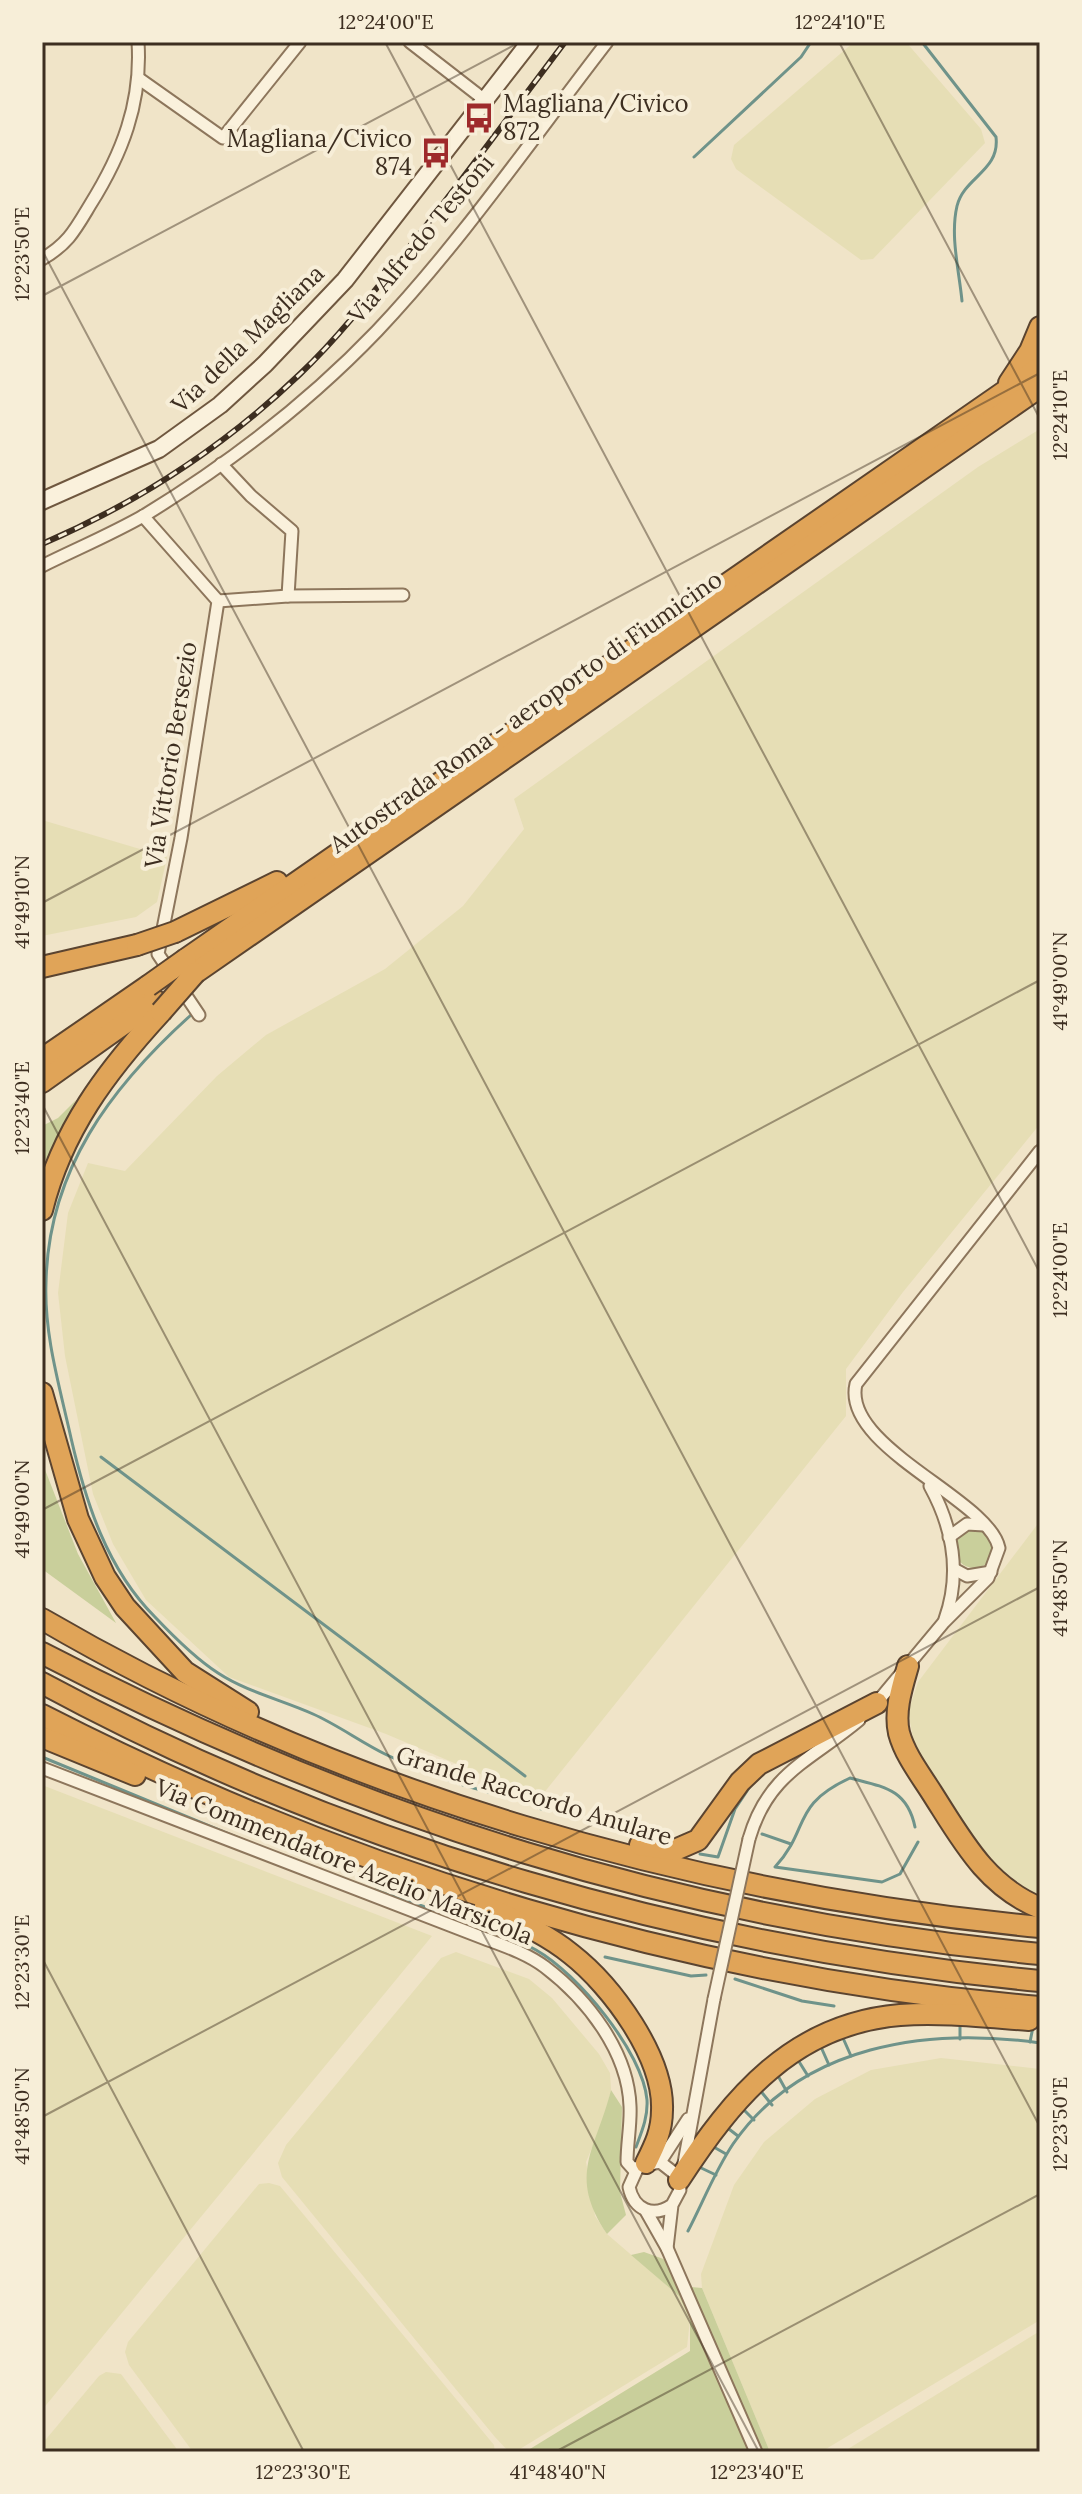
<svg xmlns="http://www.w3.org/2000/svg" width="1082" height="2494" viewBox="0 0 1082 2494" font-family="Lora,serif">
  <rect width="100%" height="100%" fill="#f0e4c8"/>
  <g fill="#e6deb5">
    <path d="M854,42H906L981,129L985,143L873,259L861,260L736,169L731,159L734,145Z"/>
    <path d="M1040,429V1124L903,1292L846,1369V1416L539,1799L386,1734L229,1677L146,1600L113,1544L93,1494L65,1356L58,1293L68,1213L88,1163L125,1171L217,1076L266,1035L385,969L463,906L524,829L514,799L978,467Z"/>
    <path d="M42,820L167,857L157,902L136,917L42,936Z"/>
    <path d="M1040,1521V1895L1030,1892L989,1859L954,1810L915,1748L908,1712L918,1682Z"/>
    <path d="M42,1785L432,1936L42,2410Z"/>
    <path d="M456,1952L529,1979L552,1998L599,2054L610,2073L611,2090L604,2119L586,2162L595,2216L607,2234L679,2296L690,2320L687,2347L515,2452H509L495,2437L282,2177L278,2163L286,2145L441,1958Z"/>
    <path d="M941,2058L1040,2069V2320L821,2452H770L702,2288L701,2274L734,2185L764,2142L815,2099L871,2070Z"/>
    <path d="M269,2183L280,2186L494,2445L495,2452H193L129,2365L125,2352L128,2342L259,2184Z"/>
    <path d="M1040,2331V2452H843Z"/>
    <path d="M106,2372L121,2374L179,2452H42V2444L99,2376Z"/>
  </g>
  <g fill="#c9cf9b">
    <path d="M76,1100L42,1167V1126L58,1118Z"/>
    <path d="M42,1462L78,1554L116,1623L42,1569Z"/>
    <circle cx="974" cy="1549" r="19"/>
    <path d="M611,2090L622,2107L620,2192L626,2215L607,2234C567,2174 596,2150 611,2090Z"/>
    <path d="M644,2252L669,2261L680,2286L702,2288L770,2452H525L690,2351V2320L679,2296L631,2255Z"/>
  </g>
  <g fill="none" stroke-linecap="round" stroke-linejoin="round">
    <g stroke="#6f938a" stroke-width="3">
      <path d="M922,42L996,137C1000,171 964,177 957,206C950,236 959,270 962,301"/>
      <path d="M694,157L801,57L811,42"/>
      <path d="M191,1015C111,1087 48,1170 46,1283C44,1335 60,1388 71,1438C86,1503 107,1569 155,1617C173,1636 196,1659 218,1673C247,1692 282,1700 313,1714C338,1725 362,1743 387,1755C420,1771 459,1785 495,1794"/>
      <path d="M101,1457L525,1776"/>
      <path d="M42,1757L256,1845"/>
      <path d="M538,1808L546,1810"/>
      <path d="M915,1827C907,1789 884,1787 850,1778C790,1806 811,1828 775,1867L882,1882L900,1874L918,1842"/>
      <path d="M762,1834L791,1844"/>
      <path d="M700,1854L718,1857L735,1809L751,1785"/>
      <path d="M375,1890C428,1910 486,1922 536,1950C577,1973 643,2052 647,2100C648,2117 642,2131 636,2147"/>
      <path d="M605,1957L691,1976L706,1975"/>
      <path d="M735,1979L802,2001L834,2006"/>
      <path d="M960,2023V2039"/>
      <path d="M843,2038L851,2056"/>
      <path d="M1030,2042L1033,2027"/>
      <path d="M821,2047L829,2065"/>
      <path d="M798,2060L808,2076"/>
      <path d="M777,2074L787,2092"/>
      <path d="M759,2089L772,2105"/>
      <path d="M744,2110L754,2120"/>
      <path d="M725,2126L738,2136"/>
      <path d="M712,2146L726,2154"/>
      <path d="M697,2166L716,2175"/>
      <path d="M688,2231C703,2202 715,2171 733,2144C802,2044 928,2027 1040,2043"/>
    </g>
    <g stroke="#8d765c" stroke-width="15">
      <g id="street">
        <path d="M410,42L486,101"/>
        <path d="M138,78L223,138L300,42"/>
        <path d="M42,259C68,244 75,230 90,205C122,154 142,103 138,42"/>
        <path d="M221,464L251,496L292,531L288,596"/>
        <path d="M143,516L218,601L181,838L158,954L199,1015"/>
        <path d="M42,566C76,549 112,534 145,515C228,464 310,401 377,331C461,242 532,139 607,42"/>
        <path d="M218,601L288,596L403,595"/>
        <path d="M930,1486C953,1528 961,1574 945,1619"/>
        <path d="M949,1537L967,1524L984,1525"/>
        <path d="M954,1569L967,1576L991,1572"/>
        <path d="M874,1706L944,1622L988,1578L999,1548C989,1499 841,1447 856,1384L1040,1151"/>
        <path d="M42,1768L478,1936C501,1945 525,1952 545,1967C587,1999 628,2051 630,2106C631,2124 627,2143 627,2162L635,2171"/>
        <path d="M749,1839C768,1773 810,1761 859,1720"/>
        <path d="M660,2162L688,2119"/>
        <path d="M684,2163L714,1999"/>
        <path d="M646,2211L667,2248L756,2452"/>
        <path d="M667,2248L672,2205L680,2190L678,2176L660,2162L638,2167L629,2187C634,2210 653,2218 672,2205"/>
      </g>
    </g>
    <g stroke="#6f573f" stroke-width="20">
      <path id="secondary" d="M42,501L159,449L220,405L265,364L345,280L530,42"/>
    </g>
    <g stroke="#5b4430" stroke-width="24">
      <g id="highway">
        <path d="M1009,383L1030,351L1040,327"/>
        <path d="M175,932L277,882"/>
        <path d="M186,959L1040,367"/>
        <path d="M42,967L137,945"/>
        <path d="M195,973L1040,387"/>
        <path d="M42,1059L148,986"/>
        <path d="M42,1082L156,1001"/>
        <path d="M42,1210C62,1130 106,1072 161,1012"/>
        <path d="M42,1393L78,1519L105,1577L125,1607L185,1672L248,1712"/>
        <path d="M42,1619C343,1795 694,1894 1040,1927"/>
        <path d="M42,1653C364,1820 678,1919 1040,1954"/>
        <path d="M908,1666C902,1687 894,1711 899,1733C905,1755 920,1774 932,1793C962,1840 986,1886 1040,1908"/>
        <path d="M42,1683C349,1849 693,1948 1040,1981"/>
        <path d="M42,1715C352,1874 692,1978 1040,2007"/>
        <path d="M42,1737L135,1775"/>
        <path d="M640,1845L675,1850L698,1840L740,1782L759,1764L877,1703"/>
        <path d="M485,1906C514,1920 545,1933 571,1954C612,1986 664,2057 662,2110C662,2131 655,2145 646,2163"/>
        <path d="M679,2180C733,2097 793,2024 900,2015C943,2012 986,2017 1029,2020"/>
      </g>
    </g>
    <use href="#street" stroke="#faf1dc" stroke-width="11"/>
    <use href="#secondary" stroke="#faf1dc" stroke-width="16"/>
    <use href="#highway" stroke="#e0a458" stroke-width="20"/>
    <g stroke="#3d2e20" stroke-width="6">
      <path id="rail" d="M42,544C137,503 225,446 300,374C339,337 373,293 407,250C461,182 512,112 565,42"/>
    </g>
    <use href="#rail" stroke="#f7eed8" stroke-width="3" stroke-dasharray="9" stroke-linecap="butt"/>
    <g stroke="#8d765c" stroke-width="15" stroke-linecap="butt">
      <path id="street-bridge" d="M714,1999L749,1839"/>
    </g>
    <g stroke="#5b4430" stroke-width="24" stroke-linecap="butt">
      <g id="highway-bridge">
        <path d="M137,945L175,932"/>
        <path d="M148,986L186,959"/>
        <path d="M161,1012L195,973"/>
      </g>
    </g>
    <use href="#street-bridge" stroke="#faf1dc" stroke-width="11"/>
    <use href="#highway-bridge" stroke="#e0a458" stroke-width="20"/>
  </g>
  <path fill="none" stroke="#3d2e20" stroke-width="2" stroke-opacity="0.45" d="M385,42L1040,1273M839,42L1040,419M42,250L1040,2127M42,296L520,42M42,903L1040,373M42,1104L759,2452M42,1510L1040,980M42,1958L304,2452M42,2117L1040,1587M555,2452L1040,2194"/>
  <defs>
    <g id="bus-bare" transform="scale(2.4)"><path d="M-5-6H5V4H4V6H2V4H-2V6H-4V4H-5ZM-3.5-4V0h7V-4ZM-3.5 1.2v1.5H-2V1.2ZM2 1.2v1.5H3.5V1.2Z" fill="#9e2a2b" stroke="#f7eed8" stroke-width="2.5" paint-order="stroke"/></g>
  </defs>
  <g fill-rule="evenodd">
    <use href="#bus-bare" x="479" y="118"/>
    <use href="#bus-bare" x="436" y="153"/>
  </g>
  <g text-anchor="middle" stroke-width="8" stroke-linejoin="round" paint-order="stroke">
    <g font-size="24" fill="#3d2e20" stroke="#f7eed8" text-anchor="start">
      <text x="503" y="112">Magliana/Civico<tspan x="503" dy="28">872</tspan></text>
      <text x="412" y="147" text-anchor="end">Magliana/Civico<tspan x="412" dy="28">874</tspan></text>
    </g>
    <g font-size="24" fill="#3d2e20" stroke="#f7eed8">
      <text transform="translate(421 239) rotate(-50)" y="8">Via Alfredo Testoni</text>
      <text transform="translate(248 339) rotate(-44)" y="8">Via della Magliana</text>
      <text transform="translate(526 712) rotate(-35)" y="8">Autostrada Roma - aeroporto di Fiumicino</text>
      <text transform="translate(171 755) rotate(-81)" y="8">Via Vittorio Bersezio</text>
      <text transform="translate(534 1796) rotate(17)" y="8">Grande Raccordo Anulare</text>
      <text transform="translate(344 1862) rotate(22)" y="8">Via Commendatore Azelio Marsicola</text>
    </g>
  </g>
  <rect width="1082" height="2494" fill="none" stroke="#f7eed8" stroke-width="88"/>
  <rect x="44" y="44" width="994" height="2406" fill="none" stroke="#3d2e20" stroke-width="3"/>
  <g font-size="20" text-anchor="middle" fill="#3d2e20">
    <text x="386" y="29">12°24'00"E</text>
    <text x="840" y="29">12°24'10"E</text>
    <text transform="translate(22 254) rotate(-90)" y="7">12°23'50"E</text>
    <text transform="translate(1060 415) rotate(-90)" y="7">12°24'10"E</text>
    <text transform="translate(22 902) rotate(-90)" y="7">41°49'10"N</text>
    <text transform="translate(1060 981) rotate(-90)" y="7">41°49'00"N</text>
    <text transform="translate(22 1108) rotate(-90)" y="7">12°23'40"E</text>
    <text transform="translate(1060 1270) rotate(-90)" y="7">12°24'00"E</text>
    <text transform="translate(22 1509) rotate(-90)" y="7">41°49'00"N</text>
    <text transform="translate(1060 1588) rotate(-90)" y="7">41°48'50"N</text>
    <text transform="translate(22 1962) rotate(-90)" y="7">12°23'30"E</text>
    <text transform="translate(22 2116) rotate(-90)" y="7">41°48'50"N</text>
    <text transform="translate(1060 2124) rotate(-90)" y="7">12°23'50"E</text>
    <text x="303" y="2479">12°23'30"E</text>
    <text x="558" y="2479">41°48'40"N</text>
    <text x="757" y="2479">12°23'40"E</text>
  </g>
</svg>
